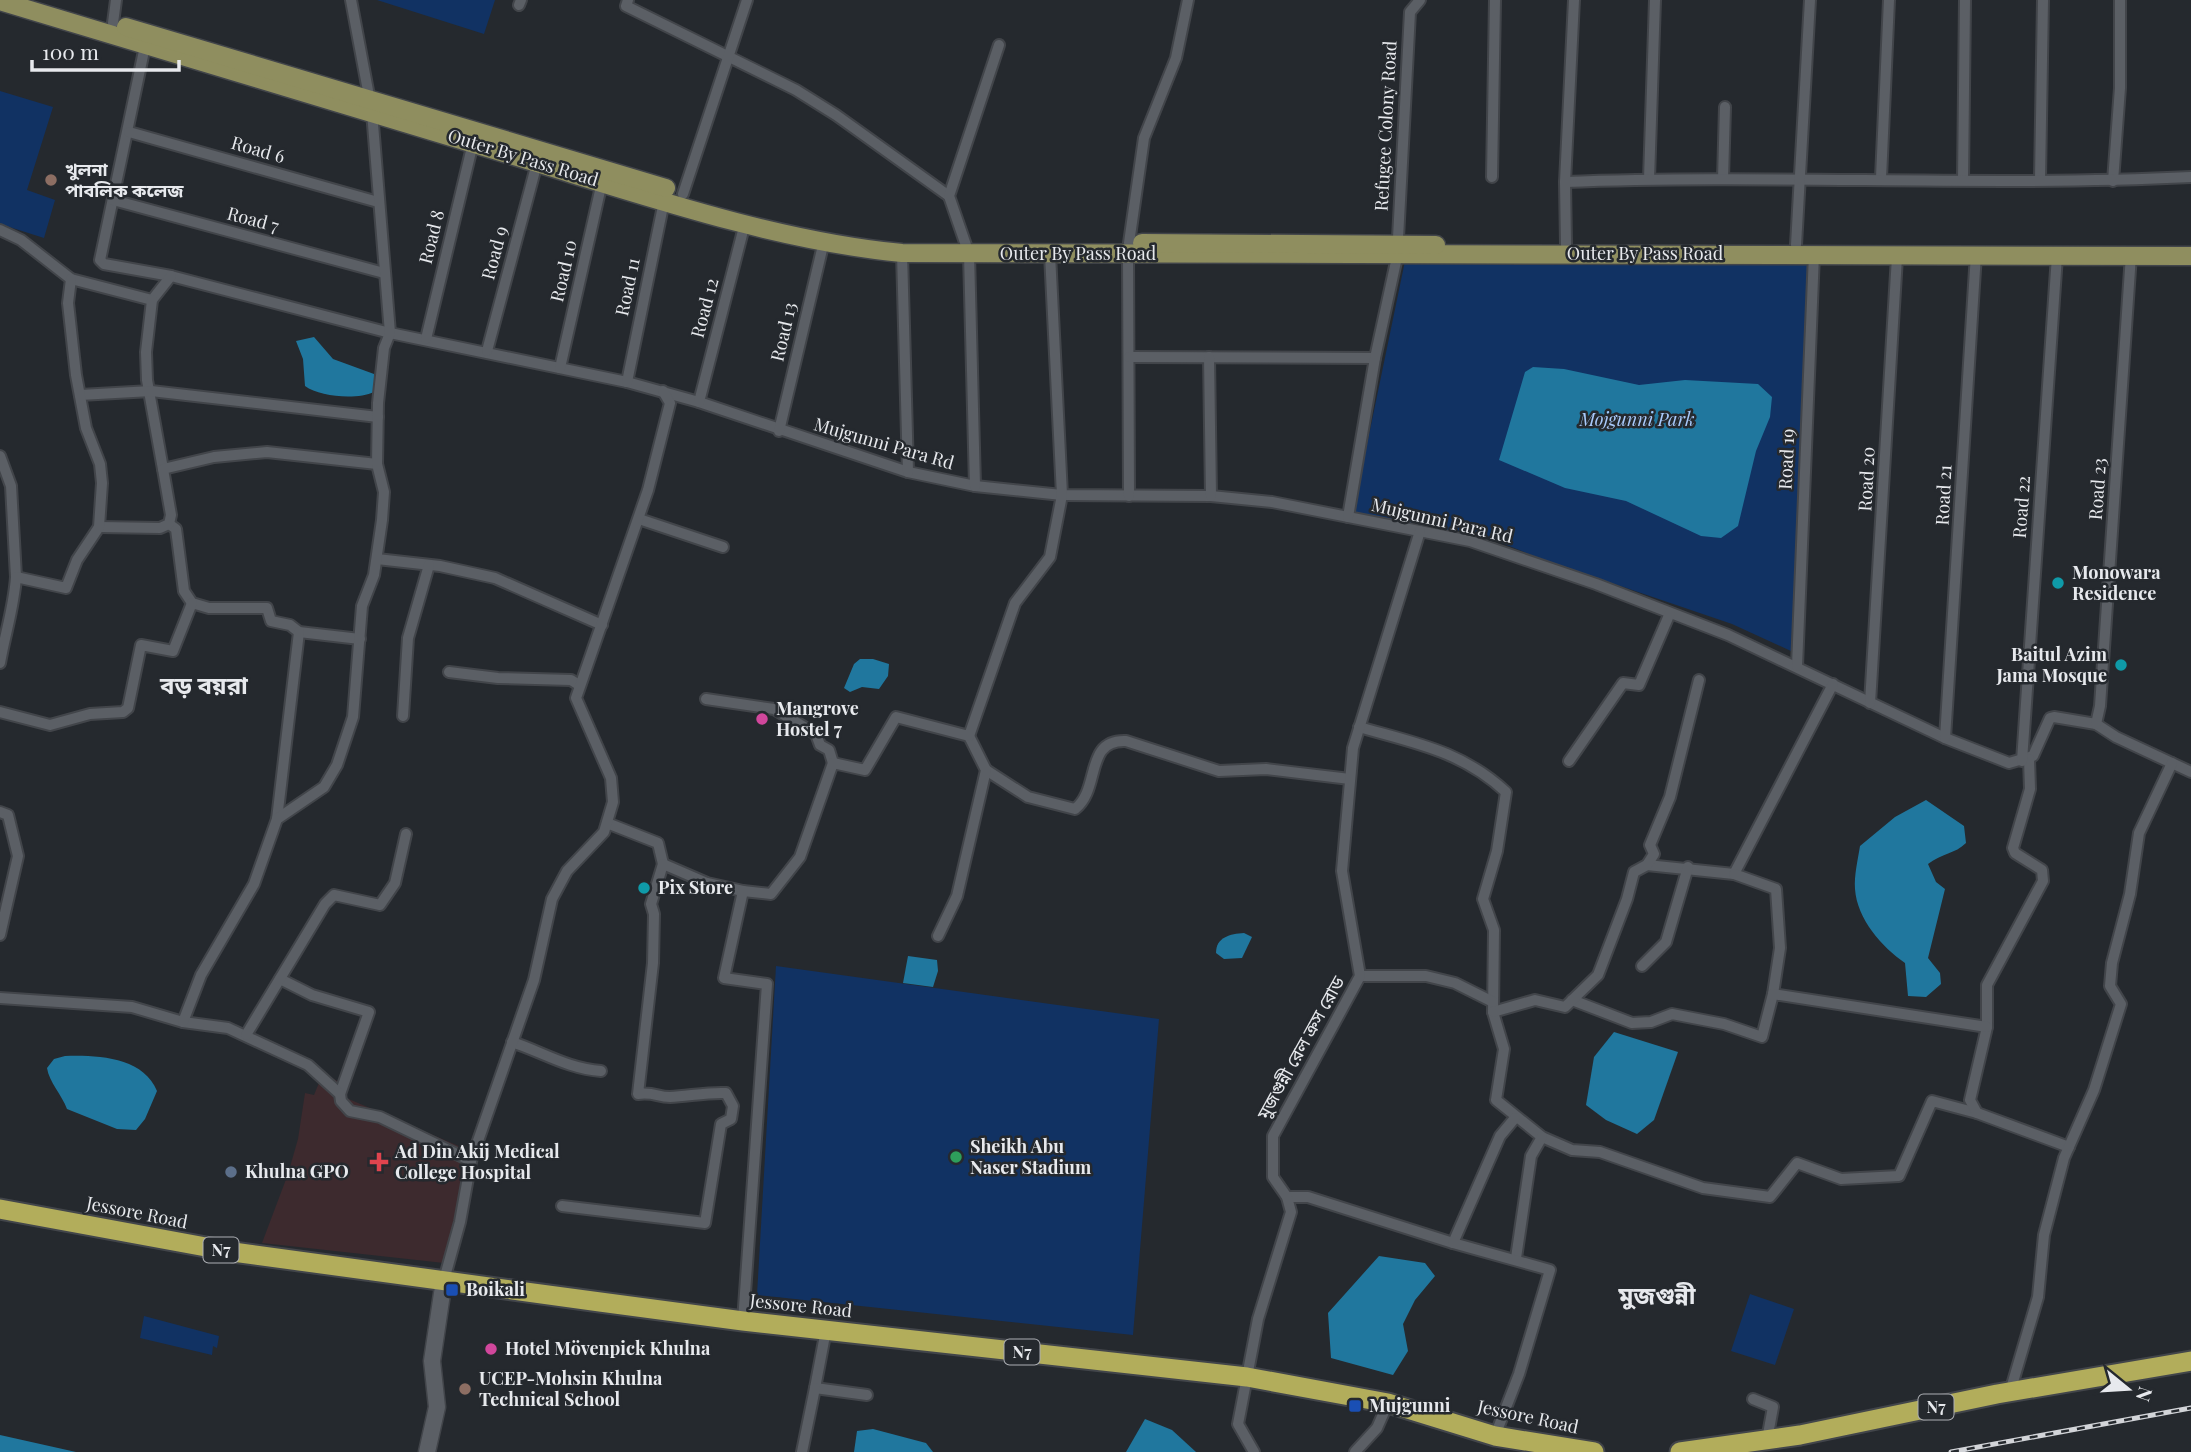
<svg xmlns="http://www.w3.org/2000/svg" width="2191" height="1452" viewBox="0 0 2191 1452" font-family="'Playfair Display','Noto Sans Bengali',serif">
  <rect width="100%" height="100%" fill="#25292e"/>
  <path fill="#3d2a2e" d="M323,1073L341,1083L344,1097L468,1150L456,1219L444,1263L262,1243L288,1174L298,1139L305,1093L314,1095Z"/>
  <g fill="#113263">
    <path d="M377,0H495L484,34Z"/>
    <path d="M0,91L53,107L27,190L55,200L44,238L0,224Z"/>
    <path d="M1810,256L1791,651L1732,624L1544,560L1472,531L1421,529L1353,512L1405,261Z"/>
    <path d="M776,966L1159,1019L1133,1335L757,1295Z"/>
    <path d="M1750,1294L1794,1309L1775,1365L1731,1351Z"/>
    <path d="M144,1316L219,1336L217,1348L213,1346L212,1355L140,1338Z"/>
  </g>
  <g fill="#20779e">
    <path d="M314,337L333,359L374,374V392C357,400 320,397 305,386L303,359L296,341Z"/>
    <path d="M1533,367L1564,369L1639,385L1685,380L1758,384L1772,397L1770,417L1756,451L1738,526L1721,538L1701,536L1626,501L1565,488L1499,460L1525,372Z"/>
    <path d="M860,659H873L889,664L888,676L879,689L862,687L850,692L844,688L854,664Z"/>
    <path d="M1926,800L1964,826L1966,843C1955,854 1942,853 1928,864L1936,882L1945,889L1928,958L1940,973L1941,984L1926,997L1908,996L1905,963C1882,947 1857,919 1855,889C1854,875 1858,859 1860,846L1895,817Z"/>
    <path d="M1244,933L1252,937L1242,958L1224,959L1216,953C1216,937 1230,934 1244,933Z"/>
    <path d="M908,956L937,960L938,971L933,987L903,983Z"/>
    <path d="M1614,1032L1678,1052L1654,1120L1637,1134L1606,1120L1586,1105L1594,1057Z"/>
    <path d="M65,1056C98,1055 143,1057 157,1091L145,1119L136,1130L117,1129L67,1109C62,1095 49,1082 47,1068L54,1059Z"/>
    <path d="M1379,1256L1425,1263L1435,1276L1415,1300L1403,1324L1408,1351L1393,1375L1331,1358L1328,1313Z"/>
    <path d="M1145,1419L1172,1430L1196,1452H1126Z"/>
    <path d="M873,1429L926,1443L933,1452H854L857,1431Z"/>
    <path d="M0,1435L76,1452H0Z"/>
  </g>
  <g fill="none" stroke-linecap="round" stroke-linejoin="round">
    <g stroke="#42454a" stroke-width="14">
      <g id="street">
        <path d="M628,0L626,6L796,90L836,115L949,196"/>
        <path d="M519,5L521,0"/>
        <path d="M113,23L116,0"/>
        <path d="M145,46L100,260L104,264L171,276L390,333L627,382L699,402L908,472L975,486L1062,495L1211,496L1272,502L1470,541L1596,584L1728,635L1945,738L2009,763L2033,756L2050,718L2054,717L2096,724L2116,737L2191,772"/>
        <path d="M129,132L378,202"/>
        <path d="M1492,177L1495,0"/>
        <path d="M1881,178L1889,0"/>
        <path d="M1649,179L1655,0"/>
        <path d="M1723,179L1725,107"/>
        <path d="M2040,179L2043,0"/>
        <path d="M1963,180L1965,0"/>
        <path d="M2113,181L2120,88V0"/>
        <path d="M1565,182C1774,174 1983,187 2191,177"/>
        <path d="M683,194L747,0"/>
        <path d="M113,200L384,273"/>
        <path d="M0,230L21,240L71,279L152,300L171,276"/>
        <path d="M1129,243L1144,138L1176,58L1188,0"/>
        <path d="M1566,245L1565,182L1574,0"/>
        <path d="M1796,245L1810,0"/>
        <path d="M902,253L908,472"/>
        <path d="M1128,254L1129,496"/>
        <path d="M152,300L146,352L147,380L163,469"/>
        <path d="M426,339L473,143"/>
        <path d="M487,351L537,163"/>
        <path d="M1129,357L1375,358"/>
        <path d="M1209,357L1211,496"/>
        <path d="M560,368L602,182"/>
        <path d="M627,382L662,211L668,200"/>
        <path d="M80,395L151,391L378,417"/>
        <path d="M699,402L745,223"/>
        <path d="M779,431L824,241"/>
        <path d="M0,456L11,486L16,577"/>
        <path d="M975,486L969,254L949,196L999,45"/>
        <path d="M1348,517L1375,358L1397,257L1410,12L1420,0"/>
        <path d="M639,519L723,547"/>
        <path d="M169,524L176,529L184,591L192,603L209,608H267L271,621L290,625L299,632L360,639"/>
        <path d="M99,527L160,528L169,524L171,515L163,469L214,457L267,452L377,464"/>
        <path d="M377,559L440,566L495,578L602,625"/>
        <path d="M0,663C5,634 14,607 16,577L66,588L77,560L99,527L102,483L100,464L86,428L76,375L68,303L71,279"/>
        <path d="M1797,666L1814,254"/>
        <path d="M449,672L498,678L571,680L579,685"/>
        <path d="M706,699L774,709L816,734L820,745L829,750L833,763"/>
        <path d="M1870,703L1897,257"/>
        <path d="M0,712L50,725L90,714L123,712L128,708L141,645L173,651L192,603"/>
        <path d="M403,716L408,638L429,565"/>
        <path d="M2096,724L2100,706L2131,255"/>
        <path d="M1359,727C1415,743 1462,751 1506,792L1497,851L1483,899L1494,930L1493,1012L1504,1049L1496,1100L1542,1137L1572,1150L1600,1152L1703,1188L1770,1197L1797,1163L1841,1179L1899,1176L1932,1101L1977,1113"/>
        <path d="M1945,738L1976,254"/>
        <path d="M2029,759L2030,789L2013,848L2015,853L2042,870L2043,881L1987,985V1027L1970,1100L1977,1113L2069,1147"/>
        <path d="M1569,761L1623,683L1639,685L1670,613"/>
        <path d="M2022,761L2057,256"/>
        <path d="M986,770L1028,797L1075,809C1101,789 1084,739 1126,741L1219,771L1266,769L1350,779"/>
        <path d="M0,812L8,815L18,856L0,935"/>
        <path d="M277,819L299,632"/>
        <path d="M607,823L658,843L663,864"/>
        <path d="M1647,865L1734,874L1833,684"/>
        <path d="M1734,874L1776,889L1780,948L1773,994"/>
        <path d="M938,936L957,896L986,770L969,736"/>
        <path d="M1642,966L1666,942L1688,867"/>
        <path d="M1360,976H1426L1455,983L1493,1002"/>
        <path d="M280,979L312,995L369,1012L340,1094"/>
        <path d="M0,998L132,1007L183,1022L228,1028L308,1065L340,1094L341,1101L350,1111L380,1117L471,1161"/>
        <path d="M1572,1000L1632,1023L1651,1022L1672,1014L1724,1024L1762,1037L1773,994L1987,1027"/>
        <path d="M1493,1012L1535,1000L1565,1007L1598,975L1627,899L1634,872L1647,865L1654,854L1650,845L1670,797L1699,680"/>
        <path d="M183,1022L201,975L254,884L277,819L324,787L337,765L353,717L362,606L374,575L382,520L384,492L377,464L378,403L384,348L390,333L372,112L351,0"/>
        <path d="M246,1035L325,904L334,895L380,905L395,883L406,834"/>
        <path d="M512,1042C542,1052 569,1069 601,1071"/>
        <path d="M1287,1197H1308L1453,1243"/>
        <path d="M562,1206L705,1223L721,1124L731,1119L733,1106L726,1093C708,1092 689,1096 670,1097C657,1097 655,1092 638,1094L653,963L654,914L651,904L663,864L707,883L743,891"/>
        <path d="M1516,1258L1531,1156L1542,1137"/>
        <path d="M444,1280L460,1222L471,1161L534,980L552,899L567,871L604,832L613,802L611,778L576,698L648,490L670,403L663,391"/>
        <path d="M743,1321L767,984L724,978L743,891L771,894L800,857L833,763L865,770L896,717L969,736L1015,603L1050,557L1062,495L1050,254"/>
        <path d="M826,1330L815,1388L867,1395"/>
        <path d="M2010,1392L2038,1297L2044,1235L2064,1158L2094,1090L2121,1004L2110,986L2112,963L2130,894L2139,833L2172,763"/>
        <path d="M1753,1399L1773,1407L1767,1440"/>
        <path d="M1495,1436L1519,1374L1550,1270L1453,1243L1500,1136L1515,1118"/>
        <path d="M802,1452L815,1388"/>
        <path d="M1254,1452L1238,1424L1258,1319L1291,1212L1287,1197L1273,1177V1136L1360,976L1342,871L1353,748L1420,531"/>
        <path d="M1355,1452L1377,1428L1388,1403"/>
      </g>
    </g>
    <g stroke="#42454a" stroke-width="19">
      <path id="secondary" d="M427,1452L437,1407L432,1361L444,1280"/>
    </g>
    <g stroke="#42454a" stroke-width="21">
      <g id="primary">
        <path d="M0,1C172,53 345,105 517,157C639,194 775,241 902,253C1331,257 1761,253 2191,256"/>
        <path d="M126,27L666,188"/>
        <path d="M1142,243L1436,245"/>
      </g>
    </g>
    <g stroke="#42454a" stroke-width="23">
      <g id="highway">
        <path d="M0,1209L233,1252L600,1302L743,1321L1247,1377L1388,1403L1495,1436L1594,1452"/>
        <path d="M1680,1452L1800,1435L1997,1394L2191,1361"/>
      </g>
    </g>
    <use href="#street" stroke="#5b5f65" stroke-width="10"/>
    <use href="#secondary" stroke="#5b5f65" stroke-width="16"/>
    <use href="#primary" stroke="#8f8e5f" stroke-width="18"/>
    <use href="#highway" stroke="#b2ad5b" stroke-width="19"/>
    <g stroke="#d2d4d8" stroke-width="5">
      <path id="rail" d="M1951,1452L2191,1408"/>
    </g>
    <use href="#rail" stroke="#25292e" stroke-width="2.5" stroke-dasharray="8" stroke-linecap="butt"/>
  </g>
  <g fill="#8d6e63" stroke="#25292e" stroke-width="2.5">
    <circle cx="51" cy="180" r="7"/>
    <circle cx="465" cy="1389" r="7"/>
  </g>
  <g fill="#0f9aa8" stroke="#25292e" stroke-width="2.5">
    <circle cx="2058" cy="583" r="7"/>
    <circle cx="2121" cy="665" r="7"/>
    <circle cx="644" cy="888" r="7"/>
  </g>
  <g fill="#d1479c" stroke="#25292e" stroke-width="2.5">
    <circle cx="762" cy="719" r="7"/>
    <circle cx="491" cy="1349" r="7"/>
  </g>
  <circle fill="#2e9e5b" stroke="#25292e" stroke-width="2.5" cx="956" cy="1157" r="7"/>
  <path fill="#e0444e" stroke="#25292e" stroke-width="2.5" d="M375.5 1151.5h7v7h7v7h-7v7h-7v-7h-7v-7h7z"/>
  <circle fill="#5c6f8a" stroke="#25292e" stroke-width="2.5" cx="231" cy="1172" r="7"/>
  <g fill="#1a4fb4" stroke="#25292e" stroke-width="2.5">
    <rect x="445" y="1283" width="14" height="14" rx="3.5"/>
    <rect x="1348" y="1399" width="14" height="14" rx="3.5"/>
  </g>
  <g text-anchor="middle" stroke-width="5" stroke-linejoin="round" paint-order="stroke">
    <g fill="#25292e" stroke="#adafb4" stroke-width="2">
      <rect x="203.5" y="1237.5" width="35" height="25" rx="5"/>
      <rect x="1004.5" y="1339.5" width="35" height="25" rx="5"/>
      <rect x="1918.5" y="1394.5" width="35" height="25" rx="5"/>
    </g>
    <g font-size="16" font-weight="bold" fill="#e7e9ed">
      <text x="221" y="1256">N7</text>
      <text x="1022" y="1358">N7</text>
      <text x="1936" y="1413">N7</text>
    </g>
    <g font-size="18" fill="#e7e9ed" stroke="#25292e">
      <text transform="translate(1386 126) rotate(-87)" y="6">Refugee Colony Road</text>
      <text transform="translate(258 150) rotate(16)" y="6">Road 6</text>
      <text transform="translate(523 158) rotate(17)" y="6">Outer By Pass Road</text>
      <text transform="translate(253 220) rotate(15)" y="6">Road 7</text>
      <text transform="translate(432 237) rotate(-76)" y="6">Road 8</text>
      <text transform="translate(495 253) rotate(-75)" y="6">Road 9</text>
      <text x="1078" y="260">Outer By Pass Road</text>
      <text x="1645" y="260">Outer By Pass Road</text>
      <text transform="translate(564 271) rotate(-77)" y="6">Road 10</text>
      <text transform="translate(628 287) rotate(-78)" y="6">Road 11</text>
      <text transform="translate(705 308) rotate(-75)" y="6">Road 12</text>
      <text transform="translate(784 332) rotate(-77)" y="6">Road 13</text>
      <text transform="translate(884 444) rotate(16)" y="6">Mujgunni Para Rd</text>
      <text transform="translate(1787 459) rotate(-87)" y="6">Road 19</text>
      <text transform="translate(1867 479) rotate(-87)" y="6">Road 20</text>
      <text transform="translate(2098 489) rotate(-86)" y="6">Road 23</text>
      <text transform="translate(1944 495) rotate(-87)" y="6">Road 21</text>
      <text transform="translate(2022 507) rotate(-86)" y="6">Road 22</text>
      <text transform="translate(1442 521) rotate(13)" y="6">Mujgunni Para Rd</text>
      <text transform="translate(1301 1048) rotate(-61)" y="6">মুজগুন্নী রেল ক্রস রোড</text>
      <text transform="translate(137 1213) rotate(11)" y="6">Jessore Road</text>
      <text transform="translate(801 1306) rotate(6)" y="6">Jessore Road</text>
      <text transform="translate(1528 1417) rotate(12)" y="6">Jessore Road</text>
    </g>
    <g font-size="18" font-weight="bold" fill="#e7e9ed" stroke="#25292e" text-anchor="start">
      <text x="65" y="176">খুলনা<tspan x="65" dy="21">পাবলিক কলেজ</tspan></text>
      <text x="2072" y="579">Monowara<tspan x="2072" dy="21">Residence</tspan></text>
      <text x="2107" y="661" text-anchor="end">Baitul Azim<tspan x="2107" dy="21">Jama Mosque</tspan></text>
      <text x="776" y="715">Mangrove<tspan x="776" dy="21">Hostel 7</tspan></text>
      <text x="658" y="894">Pix Store</text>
      <text x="970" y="1153">Sheikh Abu<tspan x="970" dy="21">Naser Stadium</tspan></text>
      <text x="395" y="1158">Ad Din Akij Medical<tspan x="395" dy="21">College Hospital</tspan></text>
      <text x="245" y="1178">Khulna GPO</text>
      <text x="466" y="1296">Boikali</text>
      <text x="505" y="1355">Hotel Mövenpick Khulna</text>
      <text x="479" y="1385">UCEP-Mohsin Khulna<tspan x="479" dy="21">Technical School</tspan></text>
      <text x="1369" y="1412">Mujgunni</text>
    </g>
    <g font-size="18" font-style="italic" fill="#a9cafb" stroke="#25292e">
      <text x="1637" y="426">Mojgunni Park</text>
    </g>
    <g font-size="24" font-weight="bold" fill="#e7e9ed" stroke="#25292e">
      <text x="204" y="694">বড় বয়রা</text>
      <text x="1657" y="1304">মুজগুন্নী</text>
    </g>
  </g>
  <g transform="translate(2128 1389) rotate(108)" stroke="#25292e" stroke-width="5" paint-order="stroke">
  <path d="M0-5L12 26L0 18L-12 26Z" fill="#e7e9ed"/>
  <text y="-10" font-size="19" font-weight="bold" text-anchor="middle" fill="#e7e9ed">N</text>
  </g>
  <path d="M32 60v10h147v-10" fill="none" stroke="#e7e9ed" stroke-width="3.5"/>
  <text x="42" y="60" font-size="21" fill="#e7e9ed" stroke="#25292e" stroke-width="5" paint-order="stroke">100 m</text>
</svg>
